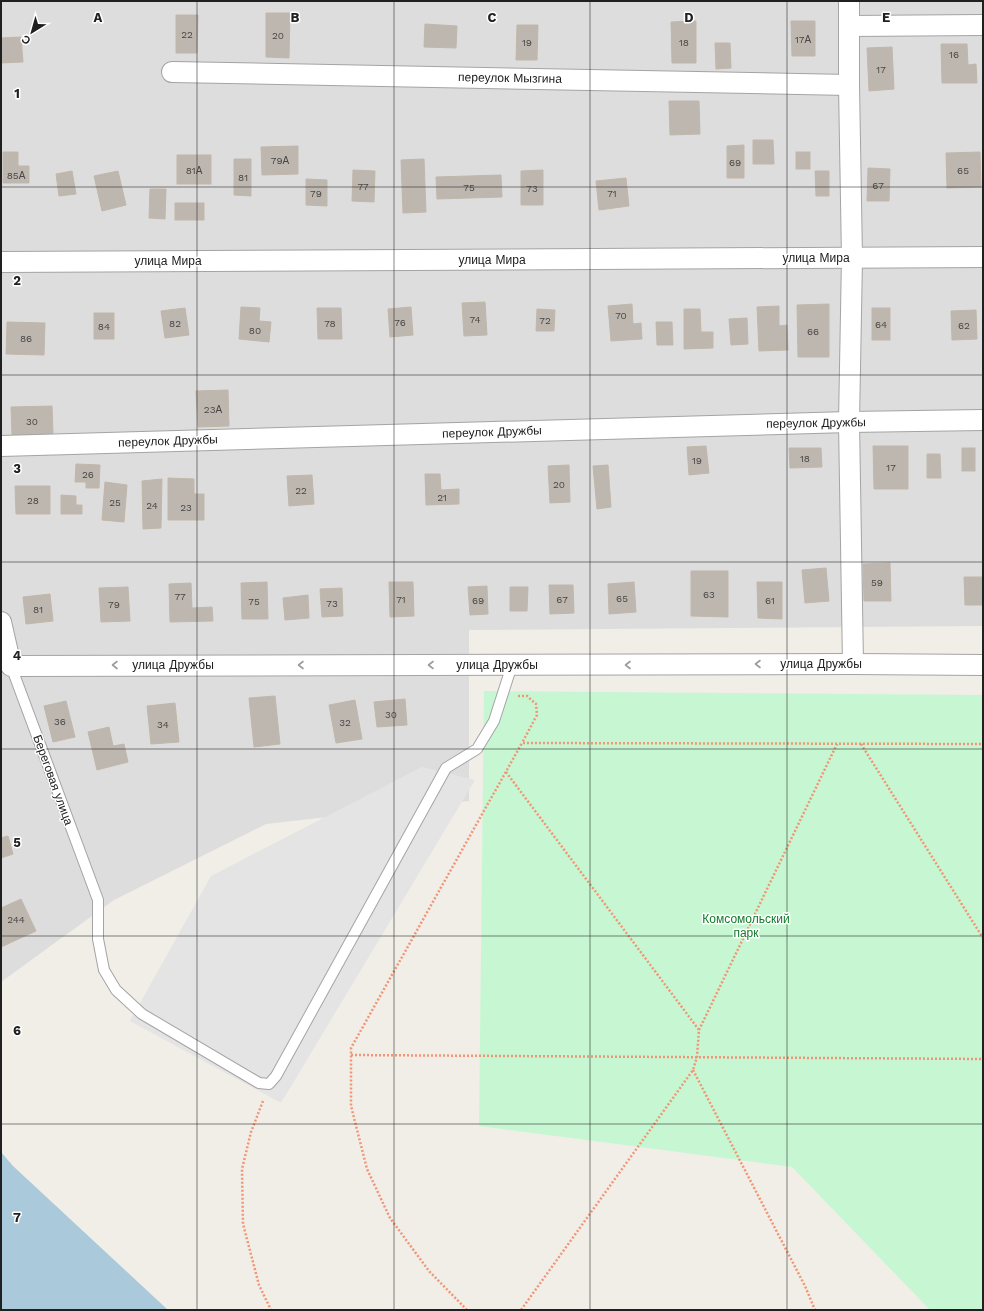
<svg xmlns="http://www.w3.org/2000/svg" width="984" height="1311" viewBox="0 0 984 1311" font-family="'Work Sans',sans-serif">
  <rect width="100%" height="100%" fill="#f0eee7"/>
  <path fill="#dedddd" d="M1,1H983V626L469,630V801L266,824L114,900L1,982Z"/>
  <path fill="#c7f7d2" d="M484,691L983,695V1310H930L792,1167L479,1126Z"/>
  <path fill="#e4e4e4" d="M422,767L475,780L281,1103L130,1021L211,876Z"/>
  <path fill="#aac9db" d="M1,1152L13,1166L168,1310H1Z"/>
  <g fill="#bdb7b0" stroke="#c1b7aa">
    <path d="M266,13H290L289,58L266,57Z"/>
    <path d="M176,15H198L197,53H176Z"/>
    <path d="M696,21V63H672L671,22Z"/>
    <path d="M791,21H815V56H792Z"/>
    <path d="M425,24L457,26L456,48L424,47Z"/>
    <path d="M517,25H538L537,60H516Z"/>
    <path d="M21,37L23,62L1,63V38Z"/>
    <path d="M715,43H730L731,68L716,69Z"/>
    <path d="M941,44H967L968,65L976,64L977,83H942Z"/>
    <path d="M892,47L894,89L869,91L867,48Z"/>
    <path d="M669,101H699L700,134L670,135Z"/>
    <path d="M753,140H773L774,164H753Z"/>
    <path d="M744,145V178H727V146Z"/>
    <path d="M298,146V174L262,175L261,147Z"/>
    <path d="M3,152H18V166H29V183H3Z"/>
    <rect x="796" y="152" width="14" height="17"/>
    <path d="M980,152L981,187L947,188L946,153Z"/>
    <rect x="177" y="155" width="34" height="29"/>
    <path d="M234,159H251V196L234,195Z"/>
    <path d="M424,159L426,212L403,213L401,160Z"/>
    <path d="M868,168L890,169L889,201H867Z"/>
    <path d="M353,170L375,171L374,202L352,201Z"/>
    <path d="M543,170V205H521V171Z"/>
    <path d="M72,171L76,194L59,196L56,174Z"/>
    <path d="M118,171L126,205L102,211L94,176Z"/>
    <path d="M815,171H829V196H816Z"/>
    <path d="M501,175L502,197L437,199L436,177Z"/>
    <path d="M626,178L629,206L599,210L596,181Z"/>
    <path d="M306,179L327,180V206L306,205Z"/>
    <path d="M150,189H166L165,219L149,218Z"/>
    <rect x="175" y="203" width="29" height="17"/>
    <path d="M485,302L487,335L464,336L462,303Z"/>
    <path d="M632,304L633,324L641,323L642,339L611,341L608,306Z"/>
    <path d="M829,304V357H798L797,305Z"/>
    <path d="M779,306V326L787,325L788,350L759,351L757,307Z"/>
    <path d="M241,307L260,308L259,321L271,322L269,342L239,339Z"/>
    <path d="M411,307L413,335L390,337L388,309Z"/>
    <path d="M185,308L189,335L165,338L161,311Z"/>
    <path d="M317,308H341L342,339H318Z"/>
    <rect x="872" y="308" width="18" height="32"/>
    <path d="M537,309L555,310L554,331H536Z"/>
    <path d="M684,309H700L701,332H713V348L684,349Z"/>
    <path d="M976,310L977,339L952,340L951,311Z"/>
    <rect x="94" y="313" width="20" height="26"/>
    <path d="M747,318L748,344L731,345L729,319Z"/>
    <path d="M7,322L45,323L44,355L6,354Z"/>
    <path d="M656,322H672L673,345H657Z"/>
    <path d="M228,390L229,426L198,427L196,391Z"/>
    <path d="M52,406L53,434L12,435L11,407Z"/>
    <path d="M706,446L709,473L689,475L687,447Z"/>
    <path d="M873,446H908V489H874Z"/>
    <path d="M789,448H821L822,467L790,468Z"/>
    <rect x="962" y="448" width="13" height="23"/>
    <path d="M927,454H940L941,478H927Z"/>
    <path d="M76,464L100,465L99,488H86V482H75Z"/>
    <path d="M569,465L570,502L550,503L548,466Z"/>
    <path d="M608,465L611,507L597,509L593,466Z"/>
    <path d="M425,474H440L441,490L459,489V504L426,505Z"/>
    <path d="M312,475L314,504L289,506L287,476Z"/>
    <path d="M168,478L194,479V494H204V520H168Z"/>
    <path d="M162,479L161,528L143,529L142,481Z"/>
    <path d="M105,482L127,485L124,522L102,520Z"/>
    <path d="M15,486H50V514H16Z"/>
    <path d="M61,495L76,496V505H82V514H61Z"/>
    <path d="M890,563L891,601H864L863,564Z"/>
    <path d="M826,568L829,601L805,603L802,570Z"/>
    <path d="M691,571H728V617L691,616Z"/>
    <path d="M964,577H983V605H965Z"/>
    <path d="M267,582L268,619H242L241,583Z"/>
    <path d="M389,582H413L414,616L390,617Z"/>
    <path d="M634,582L636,612L609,614L608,584Z"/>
    <path d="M757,582H782V619L758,618Z"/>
    <path d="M191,583L192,608L212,607L213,621L170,622L169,584Z"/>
    <path d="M549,585H573L574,613L550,614Z"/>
    <path d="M487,586L488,614L470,615L468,587Z"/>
    <path d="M128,587L130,621L101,622L99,588Z"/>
    <path d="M510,587H528L527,611H510Z"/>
    <path d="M342,588L343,616L322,617L320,589Z"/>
    <path d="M50,594L53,621L26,624L23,597Z"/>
    <path d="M308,595L309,618L285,620L283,598Z"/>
    <path d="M275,696L280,744L254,747L249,698Z"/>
    <path d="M405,699L407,725L377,727L374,702Z"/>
    <path d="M355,700L362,739L336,743L329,705Z"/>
    <path d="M66,701L75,737L53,742L44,706Z"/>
    <path d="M175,703L179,742L151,744L147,706Z"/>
    <path d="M109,727L113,746L124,744L128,762L97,770L88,732Z"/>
    <path d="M8,836L13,854L1,858V838Z"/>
    <path d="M21,899L36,931L1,947V908Z"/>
  </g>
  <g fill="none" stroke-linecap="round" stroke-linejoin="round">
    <g stroke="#a4a4a4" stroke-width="12">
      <path id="lane" d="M11,666L98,900V939L104,970L116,990L142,1014L259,1083L269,1084L276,1076L446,768L477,749L494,721L512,665"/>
    </g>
    <g stroke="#a4a4a4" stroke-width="22">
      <g id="street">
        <path d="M849,1V85L852,258L849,422L853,664"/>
        <path d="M850,26L983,25"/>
        <path d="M172,72L849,85"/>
        <path d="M1,262L983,257"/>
        <path d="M1,446L849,422L983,420"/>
        <path d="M1,622L11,666L853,664L983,665"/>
      </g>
    </g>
    <g stroke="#f29476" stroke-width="2.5" stroke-dasharray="2 2" stroke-linecap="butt">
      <path d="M518,696H527L536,704L537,715L522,743"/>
      <path d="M861,744L983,938"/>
      <path d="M506,772L699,1030L697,1057L693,1070L521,1310"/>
      <path d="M699,1030L837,744"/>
      <path d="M351,1055L983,1059"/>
      <path d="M693,1070L805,1286L815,1310"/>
      <path d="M263,1101L251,1132L242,1169L243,1224L259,1285L271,1310"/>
      <path d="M467,1310L429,1271L390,1218L367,1169L351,1106V1048L522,743L983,744"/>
    </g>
    <use href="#lane" stroke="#fff" stroke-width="10"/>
    <use href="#street" stroke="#fff" stroke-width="20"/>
  </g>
  <defs><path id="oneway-chevron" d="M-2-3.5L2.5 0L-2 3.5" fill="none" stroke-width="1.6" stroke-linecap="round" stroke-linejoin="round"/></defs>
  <g stroke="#9b9b9b">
    <use href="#oneway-chevron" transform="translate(758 664) rotate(180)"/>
    <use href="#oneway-chevron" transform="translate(115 665) rotate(180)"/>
    <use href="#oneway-chevron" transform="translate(301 665) rotate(180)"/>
    <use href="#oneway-chevron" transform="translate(431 665) rotate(180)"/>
    <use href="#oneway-chevron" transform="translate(628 665) rotate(180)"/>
  </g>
  <path fill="none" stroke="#202020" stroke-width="1" stroke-opacity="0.55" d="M197,1V1310M394,1V1310M590,1V1310M787,1V1310M1,187H983M1,375H983M1,562H983M1,749H983M1,936H983M1,1124H983"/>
  <g text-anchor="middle" stroke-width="3" stroke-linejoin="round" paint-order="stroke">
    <g font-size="10" fill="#474644">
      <text x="187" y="38">22</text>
      <text x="278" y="39">20</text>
      <text x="803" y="43">17А</text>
      <text x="527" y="46">19</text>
      <text x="684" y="46">18</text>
      <text x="954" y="58">16</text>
      <text x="881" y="73">17</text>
      <text x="280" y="164">79А</text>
      <text x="735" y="166">69</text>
      <text x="194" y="174">81А</text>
      <text x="963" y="174">65</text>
      <text x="16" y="179">85А</text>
      <text x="243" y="181">81</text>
      <text x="878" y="189">67</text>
      <text x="363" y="190">77</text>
      <text x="469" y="191">75</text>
      <text x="532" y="192">73</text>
      <text x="316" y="197">79</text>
      <text x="612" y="197">71</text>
      <text x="621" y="319">70</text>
      <text x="475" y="323">74</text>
      <text x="545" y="324">72</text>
      <text x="400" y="326">76</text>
      <text x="175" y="327">82</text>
      <text x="330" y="327">78</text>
      <text x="881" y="328">64</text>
      <text x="964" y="329">62</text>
      <text x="104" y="330">84</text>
      <text x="255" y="334">80</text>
      <text x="813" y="335">66</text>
      <text x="26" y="342">86</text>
      <text x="213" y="413">23А</text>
      <text x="32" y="425">30</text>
      <text x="805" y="462">18</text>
      <text x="697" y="464">19</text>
      <text x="891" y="471">17</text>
      <text x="88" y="478">26</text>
      <text x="559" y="488">20</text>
      <text x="301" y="494">22</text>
      <text x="442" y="501">21</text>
      <text x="33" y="504">28</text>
      <text x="115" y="506">25</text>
      <text x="152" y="509">24</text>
      <text x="186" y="511">23</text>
      <text x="877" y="586">59</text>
      <text x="709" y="598">63</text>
      <text x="180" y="600">77</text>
      <text x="622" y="602">65</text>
      <text x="401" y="603">71</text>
      <text x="562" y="603">67</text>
      <text x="478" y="604">69</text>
      <text x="770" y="604">61</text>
      <text x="254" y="605">75</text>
      <text x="332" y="607">73</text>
      <text x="114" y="608">79</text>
      <text x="38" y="613">81</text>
      <text x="391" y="718">30</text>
      <text x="60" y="725">36</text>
      <text x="345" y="726">32</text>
      <text x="163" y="728">34</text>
      <text x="16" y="923">244</text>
    </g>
    <g font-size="12" fill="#202020" stroke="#fff">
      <text transform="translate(510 78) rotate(1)" y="4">переулок Мызгина</text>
      <text x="816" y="262">улица Мира</text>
      <text x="492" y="264">улица Мира</text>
      <text x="168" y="265">улица Мира</text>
      <text transform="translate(816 423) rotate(-1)" y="4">переулок Дружбы</text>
      <text transform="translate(492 432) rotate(-2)" y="4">переулок Дружбы</text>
      <text transform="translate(168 441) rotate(-2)" y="4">переулок Дружбы</text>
      <text x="821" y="668">улица Дружбы</text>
      <text x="173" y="669">улица Дружбы</text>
      <text x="497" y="669">улица Дружбы</text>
      <text transform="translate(53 780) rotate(70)" y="4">Береговая улица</text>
    </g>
    <g font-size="12" fill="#127a2a" stroke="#fff">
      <text x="746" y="923">Комсомольский<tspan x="746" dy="14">парк</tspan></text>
    </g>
  </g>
  <g font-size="13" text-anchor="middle" font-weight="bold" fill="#202020" stroke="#fff" stroke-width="3" stroke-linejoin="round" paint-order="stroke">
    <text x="98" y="22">A</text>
    <text x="295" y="22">B</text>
    <text x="492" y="22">C</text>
    <text x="689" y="22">D</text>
    <text x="886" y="22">E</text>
    <text x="17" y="98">1</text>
    <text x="17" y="285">2</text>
    <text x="17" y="473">3</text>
    <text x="17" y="660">4</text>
    <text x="17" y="847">5</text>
    <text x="17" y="1035">6</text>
    <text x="17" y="1222">7</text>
  </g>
  <rect width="984" height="1311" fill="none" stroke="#202020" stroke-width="4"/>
  <g transform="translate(32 32) rotate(217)" stroke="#ffffff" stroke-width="3" paint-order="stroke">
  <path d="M0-3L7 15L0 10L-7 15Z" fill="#202020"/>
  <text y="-6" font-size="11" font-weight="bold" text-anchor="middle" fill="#202020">С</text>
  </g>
</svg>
